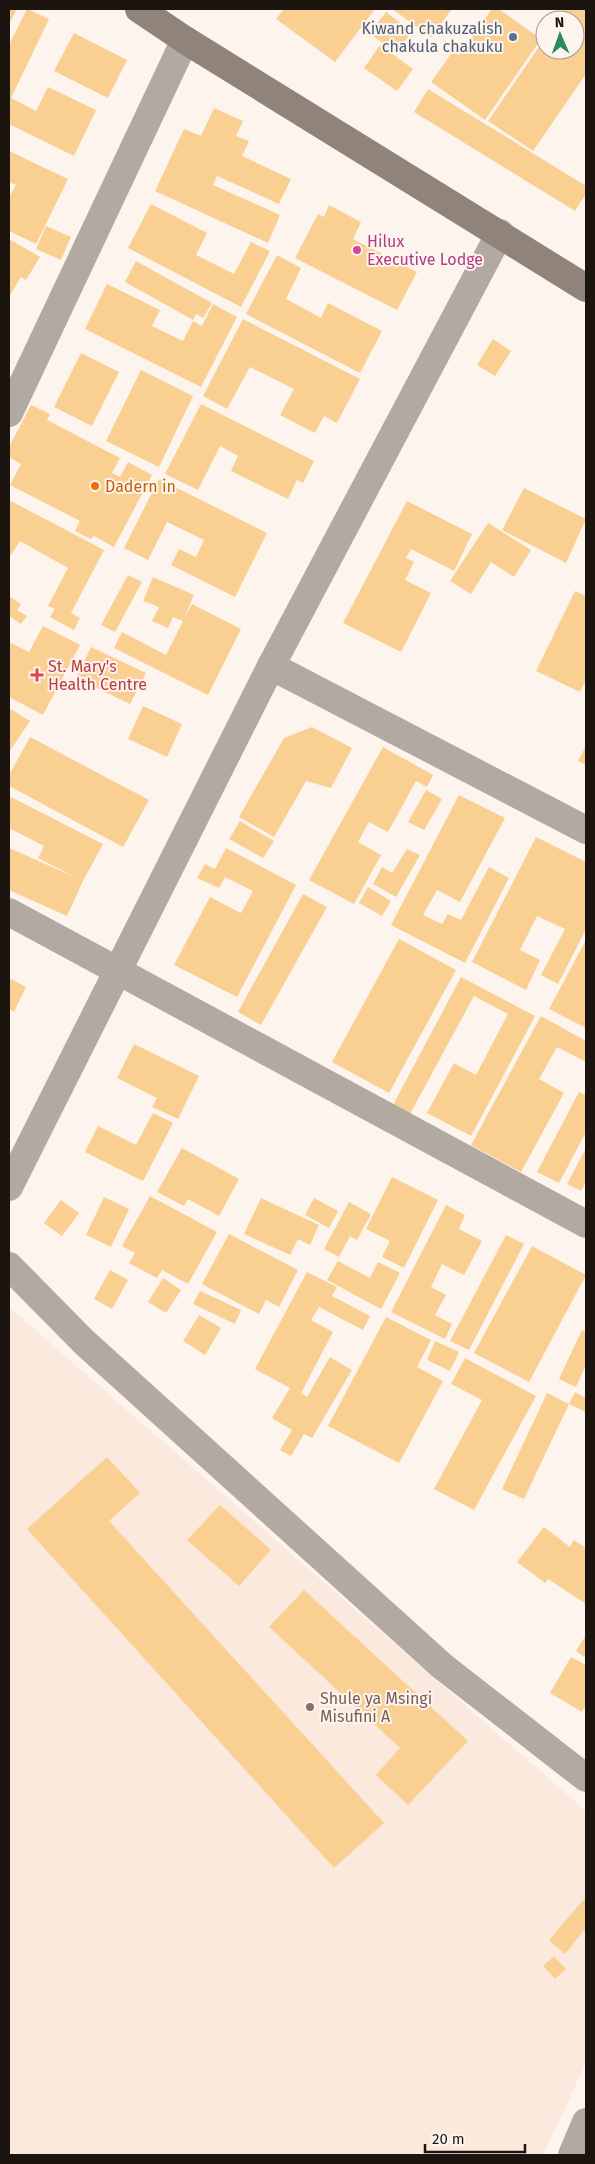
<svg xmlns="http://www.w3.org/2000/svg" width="595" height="2164" viewBox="0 0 595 2164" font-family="'Fira Sans',sans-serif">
  <rect width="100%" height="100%" fill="#fdf4ee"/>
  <path fill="#fce9de" d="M9,1307L586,1811V2063L543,2155H9Z"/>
  <g fill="#f9cf92">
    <path d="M9,9H17L9,24Z"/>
    <path d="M27,9L49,19L11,98L36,111L48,87L96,110L74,156L9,124V45Z"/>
    <path d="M284,9H375L335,62L276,19Z"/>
    <path d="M392,9H452L431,37Z"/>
    <path d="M492,9H499L541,39L485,120L431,82L453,51L459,55Z"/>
    <path d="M565,9H586V74L533,151L488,121L545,38V50H575V20H557Z"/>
    <path d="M386,12L412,32L395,53L370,33Z"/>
    <path d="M74,33L127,60L108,98L54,71Z"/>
    <path d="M380,45L413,69L397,91L364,68Z"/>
    <path d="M428,89L586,186V194L575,211L414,112Z"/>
    <path d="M214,108L243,121L236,136L249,141L242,156L291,179L279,204L217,176L213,185L280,215L268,243L155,191L184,129L201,136Z"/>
    <path d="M9,151L68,179L36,244L9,231V197L16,185L9,182Z"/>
    <path d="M151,204L207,233L196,255L234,274L251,242L270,251L241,307L128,248Z"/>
    <path d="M329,205L361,222L353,239L417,272L397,310L295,258L318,214L324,217Z"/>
    <path d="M46,226L71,237L61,260L36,249Z"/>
    <path d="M9,239L40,257L26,280L21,277L9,297Z"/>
    <path d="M277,255L301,268L286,299L321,318L328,303L382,331L360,373L246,314Z"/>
    <path d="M136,261L212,303L203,318L196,314L193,320L125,282Z"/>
    <path d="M107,284L160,310L152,326L183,341L193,321L202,326L213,304L237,317L201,387L85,329Z"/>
    <path d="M243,319L360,379L337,423L324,416L315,433L280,415L294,389L250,367L227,409L203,396Z"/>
    <path d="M493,339L511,351L495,376L477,365Z"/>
    <path d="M81,353L119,372L92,426L54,407Z"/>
    <path d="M141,370L193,396L159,467L106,441Z"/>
    <path d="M201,404L314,461L303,483L297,480L288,499L231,471L238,456L220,446L198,490L165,474Z"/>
    <path d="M31,405L50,414L47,420L120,458L112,473L120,477L128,462L152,475L114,547L94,536L91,539L75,531L80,521L10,485L21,464L9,457V447Z"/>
    <path d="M159,479L267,533L235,597L171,565L179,549L196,557L204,540L167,522L148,560L124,548Z"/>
    <path d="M524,488L586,519L566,563L502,530Z"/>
    <path d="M9,500L104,550L71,613L80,618L74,630L50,617L55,609L48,606L68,568L20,541L9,558Z"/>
    <path d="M407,501L472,534L454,571L411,549L406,558L414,562L405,580L431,593L401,652L343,623Z"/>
    <path d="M488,523L531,550L514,577L491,562L471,594L450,581Z"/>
    <path d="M128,575L142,582L115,632L101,625Z"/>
    <path d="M153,577L194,595L184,618L192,604L241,629L208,695L114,648L122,632L166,655L183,621L173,617L168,628L152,621L159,607L143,601Z"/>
    <path d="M575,591L586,596V680L580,692L536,671Z"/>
    <path d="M9,596L21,604L17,610L27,616L21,624L9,616Z"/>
    <path d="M43,626L80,645L43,715L9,697V642L29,652Z"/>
    <path d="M91,647L146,673L130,704L76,678Z"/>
    <path d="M143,706L182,724L167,757L128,739Z"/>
    <path d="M9,708L30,721L9,752Z"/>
    <path d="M312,727L352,748L331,788L306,781L274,837L239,817L284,738Z"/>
    <path d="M30,737L149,800L123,847L9,786V775Z"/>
    <path d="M586,746V765L578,761Z"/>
    <path d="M383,747L433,775L427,787L416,781L388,832L369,822L358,842L381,855L354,904L309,880Z"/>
    <path d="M426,790L442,799L424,830L408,822Z"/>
    <path d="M459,795L505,818L460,902L437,890L423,915L442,924L448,914L461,920L489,867L509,878L465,963L391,925Z"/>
    <path d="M9,796L103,844L83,881L67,916L9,890V848L75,877L38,858L44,846L9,828Z"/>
    <path d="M240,821L274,841L263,858L229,839Z"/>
    <path d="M536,837L586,862V929L558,984L541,975L565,929L537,916L520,950L540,960L526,990L472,962Z"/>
    <path d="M226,848L296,885L237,997L174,965L210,897L241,913L253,891L225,877L219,888L197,878L205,864L215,869Z"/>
    <path d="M407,849L420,855L396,897L373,884L382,867L392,873Z"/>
    <path d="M368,887L391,901L382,916L359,903Z"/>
    <path d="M303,894L327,907L261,1025L238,1012Z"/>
    <path d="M399,939L456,970L389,1093L332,1062Z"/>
    <path d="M586,940V1028L549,1009Z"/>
    <path d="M461,977L535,1016L471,1136L427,1113L454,1063L476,1075L508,1014L474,996L410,1114L393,1105Z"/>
    <path d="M9,978L26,987L14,1012L9,1009Z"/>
    <path d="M541,1016L586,1041V1062L557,1047L539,1079L564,1093L521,1172L471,1145Z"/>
    <path d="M134,1044L199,1076L178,1119L152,1107L157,1098L117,1078Z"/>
    <path d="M579,1092L586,1095V1132L559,1183L537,1172Z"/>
    <path d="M153,1113L173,1123L143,1181L85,1152L98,1126L136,1145Z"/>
    <path d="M182,1148L239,1179L219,1216L188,1199L184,1206L157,1192Z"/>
    <path d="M586,1148V1182L581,1191L567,1184Z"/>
    <path d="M392,1177L438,1200L404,1268L382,1257L390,1241L366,1229Z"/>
    <path d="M150,1196L217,1232L188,1284L162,1270L157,1278L129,1263L135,1253L122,1246Z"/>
    <path d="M104,1197L129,1209L111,1247L86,1235Z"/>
    <path d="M261,1198L319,1225L310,1245L298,1239L290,1255L244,1234Z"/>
    <path d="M314,1198L338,1211L329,1228L305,1215Z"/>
    <path d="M61,1200L79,1213L62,1236L44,1223Z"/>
    <path d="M349,1202L371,1214L357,1240L350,1236L339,1257L324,1249Z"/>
    <path d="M446,1205L465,1215L459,1229L482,1241L464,1275L442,1264L431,1287L446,1295L435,1315L452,1324L445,1339L391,1312Z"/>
    <path d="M229,1234L298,1270L279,1307L266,1300L259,1314L202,1284Z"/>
    <path d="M506,1235L524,1244L469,1350L450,1341Z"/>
    <path d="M532,1246L586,1275L529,1382L474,1353Z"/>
    <path d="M338,1261L370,1278L378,1262L400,1273L381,1309L327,1280Z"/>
    <path d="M110,1270L128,1280L112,1309L94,1299Z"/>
    <path d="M307,1272L337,1287L332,1296L370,1316L363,1330L319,1307L311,1320L333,1332L301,1393L307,1397L330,1357L352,1370L312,1438L304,1434L291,1456L280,1450L292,1430L272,1418L290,1388L255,1369Z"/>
    <path d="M163,1278L181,1290L166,1313L148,1302Z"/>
    <path d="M200,1291L241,1310L235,1324L193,1304Z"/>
    <path d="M199,1315L221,1328L205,1355L183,1341Z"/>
    <path d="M386,1317L431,1340L417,1367L443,1381L399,1463L328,1426Z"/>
    <path d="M582,1330L586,1332V1365L576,1387L559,1379Z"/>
    <path d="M435,1341L459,1352L450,1371L427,1360Z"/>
    <path d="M465,1358L536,1396L474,1510L434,1489L482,1400L451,1384Z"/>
    <path d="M575,1392L586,1398V1412L569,1404Z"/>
    <path d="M547,1393L569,1404L524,1499L502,1489Z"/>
    <path d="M107,1457L140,1493L109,1521L384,1823L334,1868L27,1529Z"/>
    <path d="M220,1505L271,1550L239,1586L187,1540Z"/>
    <path d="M544,1527L570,1547L574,1540L586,1548V1604L548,1579L545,1583L517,1562Z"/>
    <path d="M304,1590L468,1741L408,1805L376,1775L400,1748L269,1627Z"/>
    <path d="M586,1635V1658L576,1651Z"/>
    <path d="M571,1657L586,1665V1705L582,1712L550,1693Z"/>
    <path d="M586,1897V1928L565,1954L549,1940Z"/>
    <path d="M554,1956L566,1969L555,1979L543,1966Z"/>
  </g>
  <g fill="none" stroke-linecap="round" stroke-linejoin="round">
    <g stroke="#b2a9a2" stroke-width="28">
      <path d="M9,413L185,40"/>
      <path d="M271,666L586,830"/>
      <path d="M9,912L586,1224"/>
      <path d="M9,1187L271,666L500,233"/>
      <path d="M9,1266L84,1342L442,1666L586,1778"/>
      <path d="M572,2155L586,2122"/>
    </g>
    <path stroke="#90847a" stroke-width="28" d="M139,9L185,40L586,288"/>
  </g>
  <circle fill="#5c6f8a" stroke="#fdf4ee" stroke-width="2" cx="513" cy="37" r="5"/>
  <circle fill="#d1479c" stroke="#fdf4ee" stroke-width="2" cx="357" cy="250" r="5"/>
  <circle fill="#e8710a" stroke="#fdf4ee" stroke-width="2" cx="95" cy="486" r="5"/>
  <path fill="#e0444e" stroke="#fdf4ee" stroke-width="2" d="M34.5 667.5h5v5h5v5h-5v5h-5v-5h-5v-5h5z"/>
  <circle fill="#8d6e63" stroke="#fdf4ee" stroke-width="2" cx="310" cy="1707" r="5"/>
  <g text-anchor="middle" stroke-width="4" stroke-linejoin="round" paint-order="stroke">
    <g font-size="16" fill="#4e5e75" stroke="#fdf4ee" text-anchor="end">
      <text x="503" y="34">Kiwand chakuzalish<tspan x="503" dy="18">chakula chakuku</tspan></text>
    </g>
    <g font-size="16" fill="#b23c85" stroke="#fdf4ee" text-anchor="start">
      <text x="367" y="247">Hilux<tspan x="367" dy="18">Executive Lodge</tspan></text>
    </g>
    <g font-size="16" fill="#c56008" stroke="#fdf4ee" text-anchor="start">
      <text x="105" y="492">Dadern in</text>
    </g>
    <g font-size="16" fill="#be3a42" stroke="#fdf4ee" text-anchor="start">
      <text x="48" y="672">St. Mary's<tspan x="48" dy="18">Health Centre</tspan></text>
    </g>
    <g font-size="16" fill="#785e54" stroke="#fdf4ee" text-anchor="start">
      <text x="320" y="1704">Shule ya Msingi<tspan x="320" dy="18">Misufini A</tspan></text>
    </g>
  </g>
  <rect width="595" height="2164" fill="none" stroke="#1b140f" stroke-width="20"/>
  <g transform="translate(560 35) rotate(358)"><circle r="24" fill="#fdf4ee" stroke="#a39a95"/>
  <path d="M0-4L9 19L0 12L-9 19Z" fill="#298a63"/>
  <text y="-8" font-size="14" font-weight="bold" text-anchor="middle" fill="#1b140f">N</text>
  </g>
  <path d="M425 2144v8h100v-8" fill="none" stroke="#1b140f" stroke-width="2.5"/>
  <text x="432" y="2144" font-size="15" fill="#1b140f" stroke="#fdf4ee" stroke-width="4" paint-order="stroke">20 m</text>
</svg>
